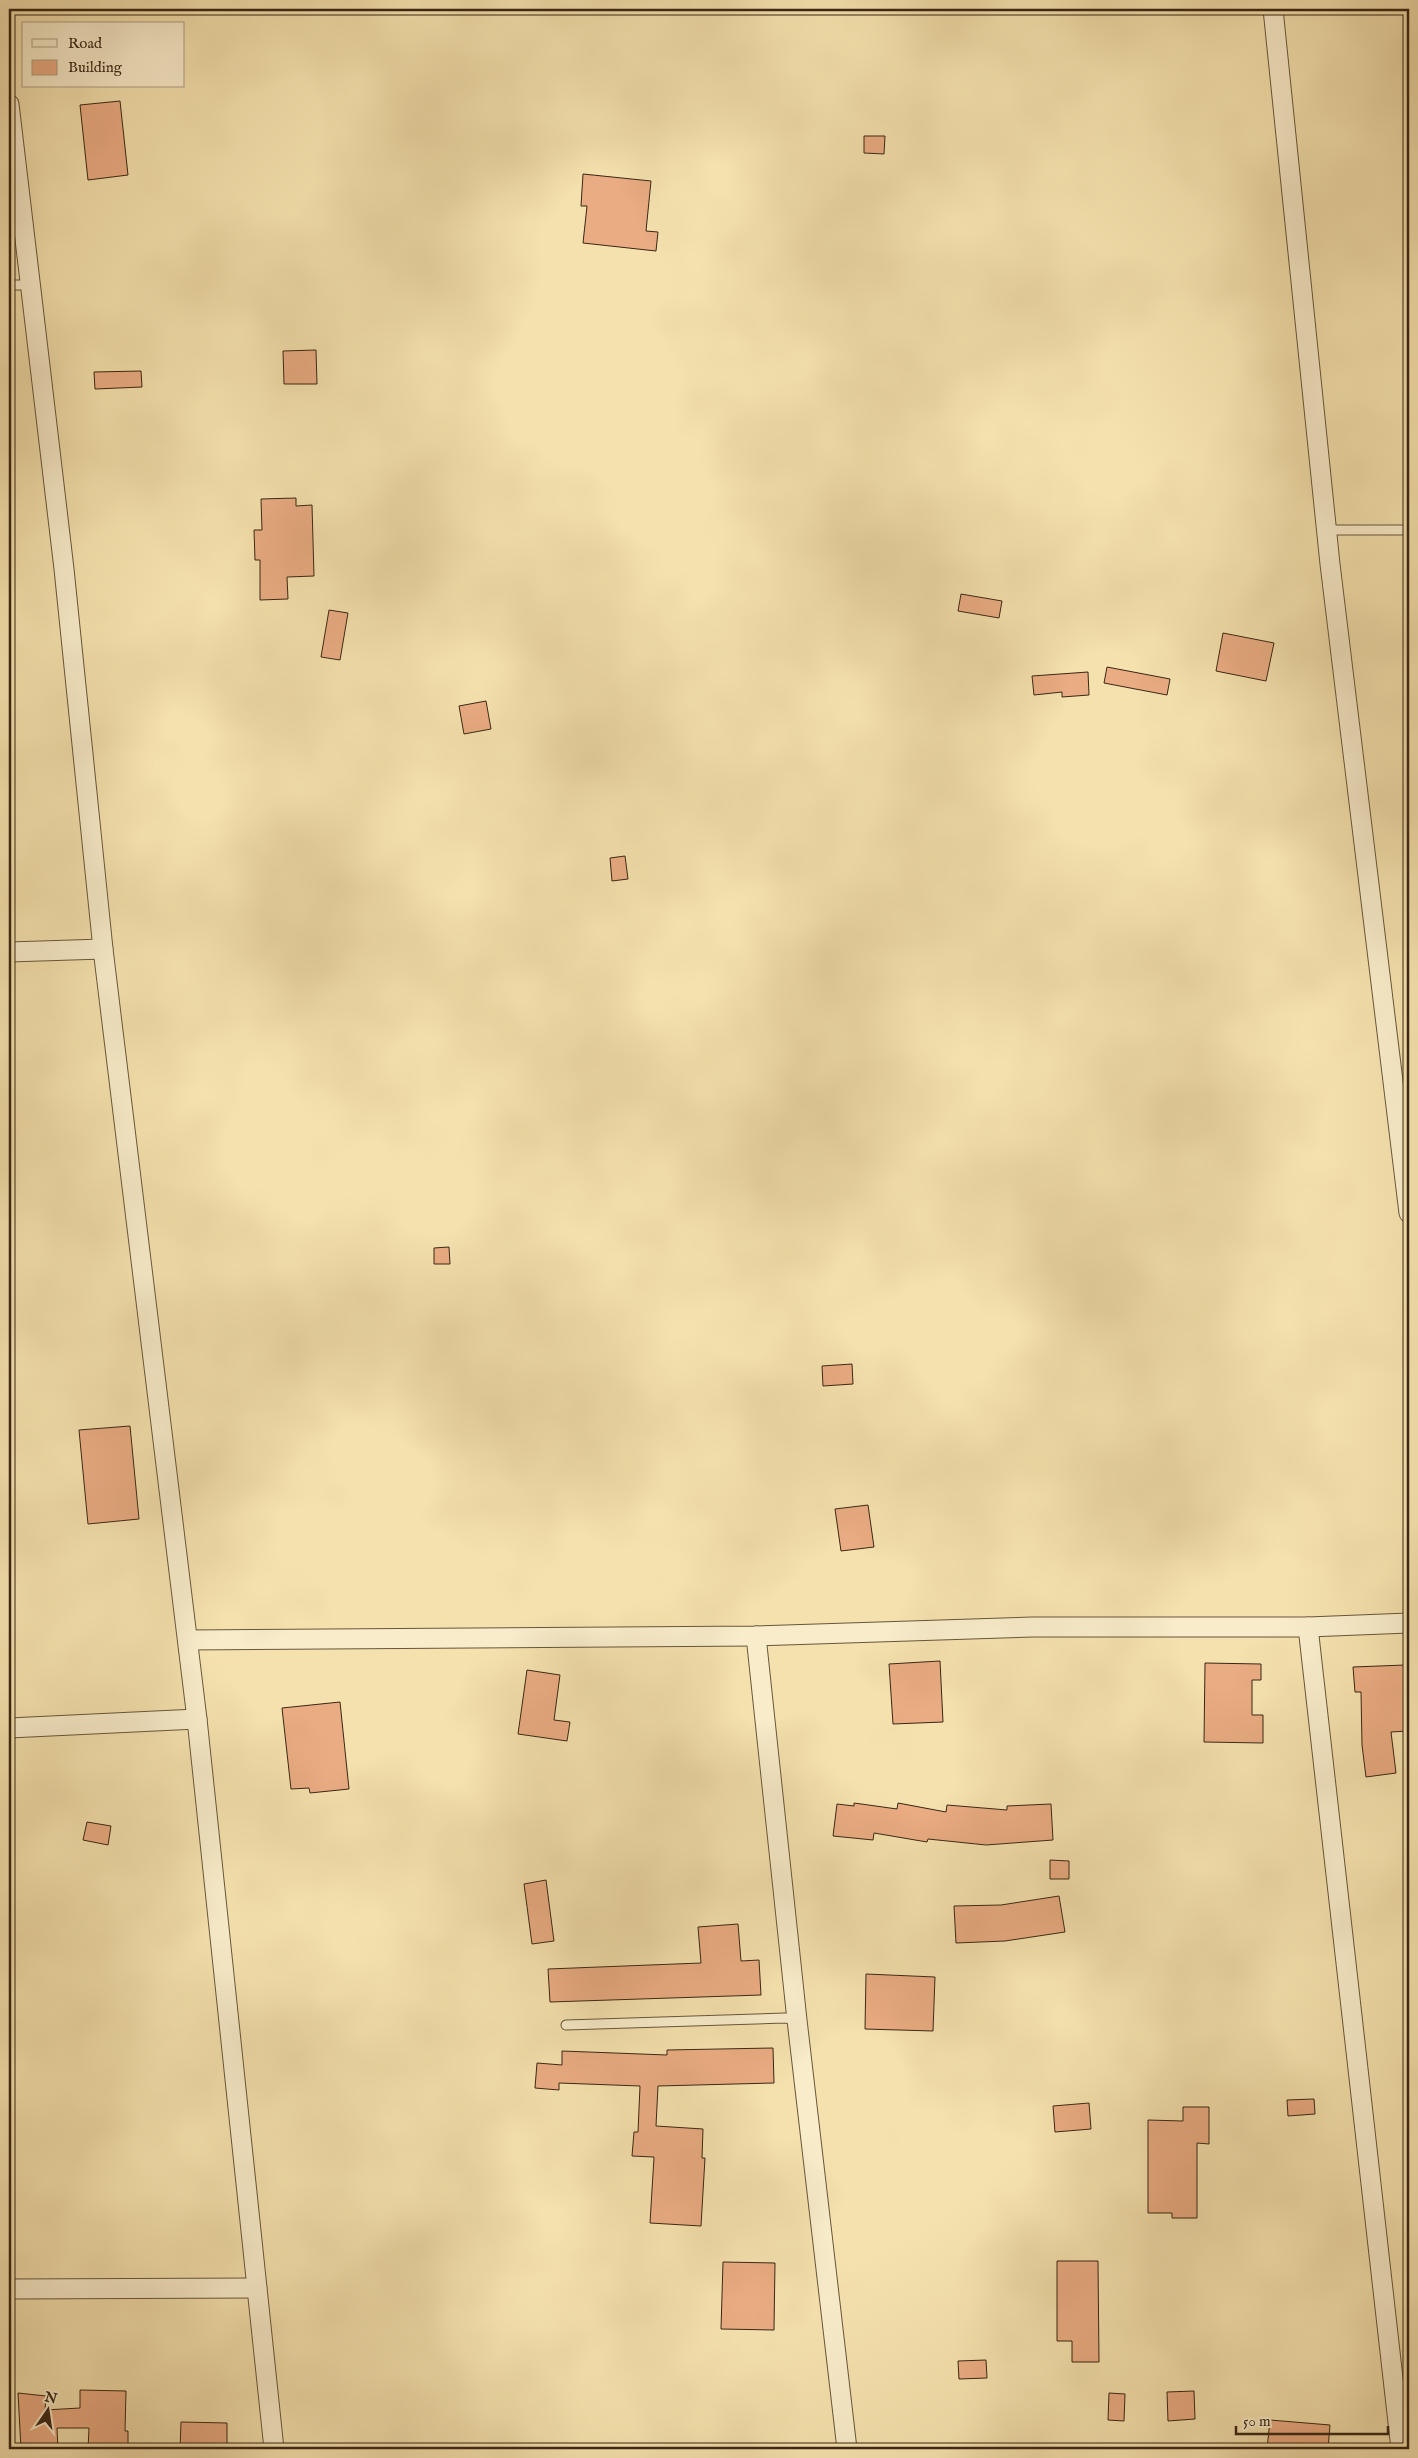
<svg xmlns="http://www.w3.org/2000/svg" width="1418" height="2458" viewBox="0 0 1418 2458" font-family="'IM FELL English',serif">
  <rect width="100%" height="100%" fill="#f4e1ad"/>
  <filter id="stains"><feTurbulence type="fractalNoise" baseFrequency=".004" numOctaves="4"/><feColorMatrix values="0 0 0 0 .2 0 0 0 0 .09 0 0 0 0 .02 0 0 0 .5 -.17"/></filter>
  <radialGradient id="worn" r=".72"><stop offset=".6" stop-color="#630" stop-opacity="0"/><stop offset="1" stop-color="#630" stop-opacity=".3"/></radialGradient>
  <g fill="#eaac82" stroke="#392715">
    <path d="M120,101L128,175L88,180L80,105Z"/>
    <path d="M864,136H885L884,154L864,153Z"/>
    <path d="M583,174L651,181L646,231L658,232L656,251L583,243L587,206H581Z"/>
    <path d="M316,350L317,384H284L283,351Z"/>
    <path d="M141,371L142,387L95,389L94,372Z"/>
    <path d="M296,498V506L312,505L314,576L287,577L288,599L260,600V560H255L254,530H262L261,499Z"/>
    <path d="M961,594L1002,601L999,618L958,611Z"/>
    <path d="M329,610L348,613L340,660L321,657Z"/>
    <path d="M1223,633L1274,643L1266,681L1216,671Z"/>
    <path d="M1107,667L1170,679L1167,695L1104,683Z"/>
    <path d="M1088,672L1089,695L1062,697V692L1034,695L1032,676Z"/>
    <path d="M486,701L491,729L464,734L459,706Z"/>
    <path d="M625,856L628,879L612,881L610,858Z"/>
    <path d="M449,1247L450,1264H434V1248Z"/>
    <path d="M852,1364L853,1384L823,1386L822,1366Z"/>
    <path d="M130,1426L139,1519L88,1524L79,1430Z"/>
    <path d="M868,1505L874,1547L841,1551L835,1509Z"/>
    <path d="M940,1661L943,1722L893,1724L889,1664Z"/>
    <path d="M1205,1663L1261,1664V1680H1252V1715H1263V1743L1204,1742Z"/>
    <path d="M1405,1665L1408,1731L1391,1732L1396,1773L1366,1777L1362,1745L1361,1692H1355L1353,1667Z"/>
    <path d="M527,1670L560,1675L554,1720L570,1722L567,1741L518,1734Z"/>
    <path d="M340,1702L349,1789L310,1793L309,1788L291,1789L282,1708Z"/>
    <path d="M854,1803L897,1809L898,1803L946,1812L947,1805L1007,1810V1806L1051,1804L1053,1840L986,1845L928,1839L927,1842L874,1833L873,1840L833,1836L837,1804L854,1806Z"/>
    <path d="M87,1822L111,1826L108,1845L83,1840Z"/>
    <path d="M1050,1860L1069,1861V1879H1050Z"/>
    <path d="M546,1880L554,1941L532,1944L524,1884Z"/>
    <path d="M1059,1896L1065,1932L1005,1941L956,1943L954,1906L1001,1905Z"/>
    <path d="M738,1924L741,1961L759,1960L761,1995L550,2002L548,1969L701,1963L698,1927Z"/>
    <path d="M866,1974L935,1977L933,2031L865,2029Z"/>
    <path d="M773,2048L774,2083L658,2086L656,2126L703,2129L702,2158H705L701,2226L650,2223L654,2157L632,2156L634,2132H638L640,2086L559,2083V2090L535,2088L537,2063L562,2065V2051L667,2055V2050Z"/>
    <path d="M1314,2099L1315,2114L1288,2116L1287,2100Z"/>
    <path d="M1089,2103L1091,2129L1055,2132L1053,2106Z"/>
    <path d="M1183,2107H1209V2144L1197,2143V2218H1172V2213H1148V2120L1183,2121Z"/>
    <path d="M1057,2261H1098L1099,2362H1072V2341H1057Z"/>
    <path d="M723,2262L775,2263L774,2330L721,2329Z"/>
    <path d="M986,2360L987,2378L959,2379L958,2361Z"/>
    <path d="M80,2390L126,2391L125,2431H128V2449H88L89,2428H57L58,2449H21L18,2393L46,2396L45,2410L80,2408Z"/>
    <path d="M1194,2391L1195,2419L1168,2421L1167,2392Z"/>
    <path d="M1109,2393L1125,2394L1124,2421L1108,2420Z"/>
    <path d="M1270,2420L1330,2425L1328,2449H1267Z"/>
    <path d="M181,2422L227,2423V2449H180Z"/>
  </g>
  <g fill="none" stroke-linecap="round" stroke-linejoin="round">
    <g stroke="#68563b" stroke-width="11">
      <g id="service">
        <path d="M9,285H29"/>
        <path d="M1327,530H1409"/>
        <path d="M566,2025L785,2018L797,2020"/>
      </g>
    </g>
    <g stroke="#68563b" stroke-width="21">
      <g id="minor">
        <path d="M1273,9L1330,564L1409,1213"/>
        <path d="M9,104L64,569L103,949L197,1719L274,2449"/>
        <path d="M9,952L103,949"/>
        <path d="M1308,1627L1401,2449"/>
        <path d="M756,1636L797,2020L847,2449"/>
        <path d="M188,1640L756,1636L1033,1627H1308L1409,1623"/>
        <path d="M9,1728L197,1719"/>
        <path d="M9,2289L257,2288"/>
      </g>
    </g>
    <use href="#service" stroke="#f8ecca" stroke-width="9"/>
    <use href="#minor" stroke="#f8ecca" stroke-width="19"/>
  </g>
  <rect width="1418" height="2458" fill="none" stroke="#f4e1ad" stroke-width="30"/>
  <rect x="10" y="10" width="1398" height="2438" fill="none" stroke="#392715" stroke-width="2.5"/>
  <rect x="15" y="15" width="1388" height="2428" fill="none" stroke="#392715"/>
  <rect x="22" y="22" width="162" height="65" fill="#f8ecca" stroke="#ac9d82"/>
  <rect x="32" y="39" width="25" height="8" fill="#f8ecca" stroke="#ac9d82"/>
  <text x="68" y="48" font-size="15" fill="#392715">Road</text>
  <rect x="32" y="60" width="25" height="15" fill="#eaac82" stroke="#ac9d82"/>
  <text x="68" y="72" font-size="15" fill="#392715">Building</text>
  <g transform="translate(48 2410) rotate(13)" stroke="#f8ecca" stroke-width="4" paint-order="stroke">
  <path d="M0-4L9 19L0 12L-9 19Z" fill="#392715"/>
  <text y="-8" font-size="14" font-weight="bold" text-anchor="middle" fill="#392715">N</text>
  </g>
  <path d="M1236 2426v8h152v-8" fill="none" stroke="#392715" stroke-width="2.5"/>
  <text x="1243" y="2426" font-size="15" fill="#392715" stroke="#f8ecca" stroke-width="4" paint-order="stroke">50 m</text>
  <rect width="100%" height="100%" filter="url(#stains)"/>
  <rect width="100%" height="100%" fill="url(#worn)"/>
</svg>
